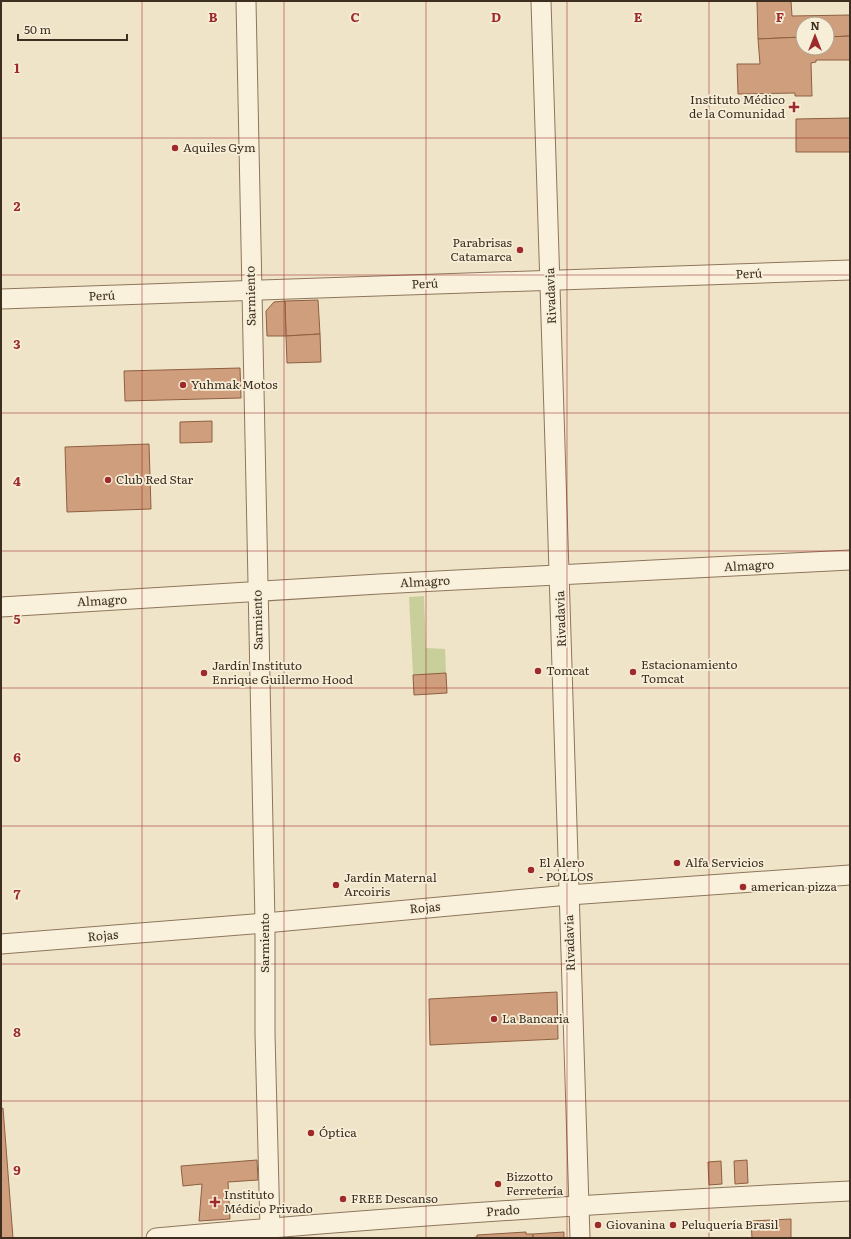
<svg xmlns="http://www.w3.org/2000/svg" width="851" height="1239" viewBox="0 0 851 1239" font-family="Literata,serif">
  <rect width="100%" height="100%" fill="#f0e4c8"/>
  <path fill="#c9cf9b" d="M424,596L426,648L445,649L446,673L413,675L409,597Z"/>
  <g fill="#cf9f7d" stroke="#8d5f41">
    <path d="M757,1H791L792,16L850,15V36L827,37V24H803V37L758,39Z"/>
    <path d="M850,36V60H816V62L811,63L812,96H795V93L738,94L737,64H760L758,39L803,37V48H827V37Z"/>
    <path d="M850,118V152H796V119Z"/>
    <path d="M318,300L320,334L286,336L285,301Z"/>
    <path d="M285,301L286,336H267L266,311L274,302Z"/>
    <path d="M320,334L321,362L287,363L286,336Z"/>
    <path d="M240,368L241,398L125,401L124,371Z"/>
    <path d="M212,421V442L180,443V422Z"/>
    <path d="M149,444L151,509L67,512L65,447Z"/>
    <path d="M446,673L447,693L414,695L413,675Z"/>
    <path d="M557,992L558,1039L430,1045L429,999Z"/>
    <path d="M3,1108L13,1238H1V1109Z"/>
    <path d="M257,1160L258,1180L228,1182L230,1219L199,1221L202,1184L183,1186L181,1166Z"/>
    <path d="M747,1160L748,1183L735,1184L734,1161Z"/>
    <path d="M721,1161L722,1184L709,1185L708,1162Z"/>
    <path d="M791,1219V1238H752L751,1221Z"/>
    <path d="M526,1232V1234H533V1238H470L477,1237V1235Z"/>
    <path d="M564,1232V1238H533V1234Z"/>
  </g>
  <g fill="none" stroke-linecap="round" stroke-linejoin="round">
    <g stroke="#8d765c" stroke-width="21">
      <g id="minor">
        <path d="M246,1L265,923V1034L270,1228L268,1238"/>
        <path d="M541,1L580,1238"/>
        <path d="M1,299L850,270"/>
        <path d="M1,607L379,584L850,560"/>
        <path d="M1,944L265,923L569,895L850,875"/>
        <path d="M156,1238C387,1217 618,1202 850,1191"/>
      </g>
    </g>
    <use href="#minor" stroke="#faf1dc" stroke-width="19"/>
  </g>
  <path fill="none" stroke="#9e2a2b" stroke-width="1" stroke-opacity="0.55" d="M142,1V1238M284,1V1238M426,1V1238M567,1V1238M709,1V1238M1,138H850M1,275H850M1,413H850M1,551H850M1,688H850M1,826H850M1,964H850M1,1101H850"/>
  <g fill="#9e2a2b" stroke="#f7eed8" stroke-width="1.5">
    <path d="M792 101h4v4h4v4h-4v4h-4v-4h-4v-4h4z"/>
    <circle cx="175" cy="148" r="4"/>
    <circle cx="520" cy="250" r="4"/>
    <circle cx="183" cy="385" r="4"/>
    <circle cx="108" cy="480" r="4"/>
    <circle cx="538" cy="671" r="4"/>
    <circle cx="633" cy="672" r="4"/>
    <circle cx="204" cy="673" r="4"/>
    <circle cx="677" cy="863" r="4"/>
    <circle cx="531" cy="870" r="4"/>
    <circle cx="336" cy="885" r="4"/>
    <circle cx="743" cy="887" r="4"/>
    <circle cx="494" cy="1019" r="4"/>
    <circle cx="311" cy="1133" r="4"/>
    <circle cx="498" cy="1184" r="4"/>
    <circle cx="343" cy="1199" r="4"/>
    <path d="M213 1196h4v4h4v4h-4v4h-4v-4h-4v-4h4z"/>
    <circle cx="598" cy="1225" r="4"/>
    <circle cx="673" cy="1225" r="4"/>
  </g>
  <g text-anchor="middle" stroke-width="3.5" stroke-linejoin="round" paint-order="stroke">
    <g font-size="12" fill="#3d2e20" stroke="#f7eed8" text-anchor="start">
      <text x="785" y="104" text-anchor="end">Instituto Médico<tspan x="785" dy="14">de la Comunidad</tspan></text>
      <text x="183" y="152">Aquiles Gym</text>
      <text x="512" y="247" text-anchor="end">Parabrisas<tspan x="512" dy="14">Catamarca</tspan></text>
      <text x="191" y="389">Yuhmak Motos</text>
      <text x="116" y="484">Club Red Star</text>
      <text x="641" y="669">Estacionamiento<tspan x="641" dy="14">Tomcat</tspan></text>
      <text x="212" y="670">Jardín Instituto<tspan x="212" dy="14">Enrique Guillermo Hood</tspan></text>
      <text x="546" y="675">Tomcat</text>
      <text x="539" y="867">El Alero<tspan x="539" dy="14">- POLLOS</tspan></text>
      <text x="685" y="867">Alfa Servicios</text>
      <text x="344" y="882">Jardín Maternal<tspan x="344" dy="14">Arcoiris</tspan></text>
      <text x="751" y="891">american pizza</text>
      <text x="502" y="1023">La Bancaria</text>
      <text x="319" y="1137">Óptica</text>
      <text x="506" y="1181">Bizzotto<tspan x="506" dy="14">Ferretería</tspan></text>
      <text x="224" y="1199">Instituto<tspan x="224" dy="14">Médico Privado</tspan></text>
      <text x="351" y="1203">FREE Descanso</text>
      <text x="606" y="1229">Giovanina</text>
      <text x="681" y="1229">Peluquería Brasil</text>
    </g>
    <g font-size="12" fill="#3d2e20" stroke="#f7eed8">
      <text transform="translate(749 274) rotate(-2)" y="4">Perú</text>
      <text transform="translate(425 284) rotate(-2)" y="4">Perú</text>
      <text transform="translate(102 296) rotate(-2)" y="4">Perú</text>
      <text transform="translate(251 296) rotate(-91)" y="4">Sarmiento</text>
      <text transform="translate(551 296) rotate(-92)" y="4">Rivadavia</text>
      <text transform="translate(749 566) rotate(-3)" y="4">Almagro</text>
      <text transform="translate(425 582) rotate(-3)" y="4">Almagro</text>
      <text transform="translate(102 601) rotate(-3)" y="4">Almagro</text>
      <text transform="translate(561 619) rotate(-92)" y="4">Rivadavia</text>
      <text transform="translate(258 620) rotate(-91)" y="4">Sarmiento</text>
      <text transform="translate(425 908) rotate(-5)" y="4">Rojas</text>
      <text transform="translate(103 936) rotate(-5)" y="4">Rojas</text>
      <text transform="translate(265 943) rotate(-90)" y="4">Sarmiento</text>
      <text transform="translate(570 943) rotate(-92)" y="4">Rivadavia</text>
      <text transform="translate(503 1211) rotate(-4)" y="4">Prado</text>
    </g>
  </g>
  <g font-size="13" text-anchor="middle" font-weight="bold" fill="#9e2a2b" stroke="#f7eed8" stroke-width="3.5" stroke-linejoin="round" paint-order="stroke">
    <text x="213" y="22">B</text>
    <text x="355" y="22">C</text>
    <text x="496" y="22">D</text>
    <text x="638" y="22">E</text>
    <text x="780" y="22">F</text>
    <text x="17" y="73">1</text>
    <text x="17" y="211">2</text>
    <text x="17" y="349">3</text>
    <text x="17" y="486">4</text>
    <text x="17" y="624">5</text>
    <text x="17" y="762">6</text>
    <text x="17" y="899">7</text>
    <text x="17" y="1037">8</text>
    <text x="17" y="1175">9</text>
  </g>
  <rect width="851" height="1239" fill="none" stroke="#3d2e20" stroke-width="4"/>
  <g transform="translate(815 36)"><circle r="19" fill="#f7eed8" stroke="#ada18e"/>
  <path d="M0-3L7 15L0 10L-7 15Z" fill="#9e2a2b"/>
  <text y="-6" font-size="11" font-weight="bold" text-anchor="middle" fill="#3d2e20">N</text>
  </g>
  <path d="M18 34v6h109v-6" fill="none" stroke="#3d2e20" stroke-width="2"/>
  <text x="24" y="34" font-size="12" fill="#3d2e20" stroke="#f7eed8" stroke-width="3" paint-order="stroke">50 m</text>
</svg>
